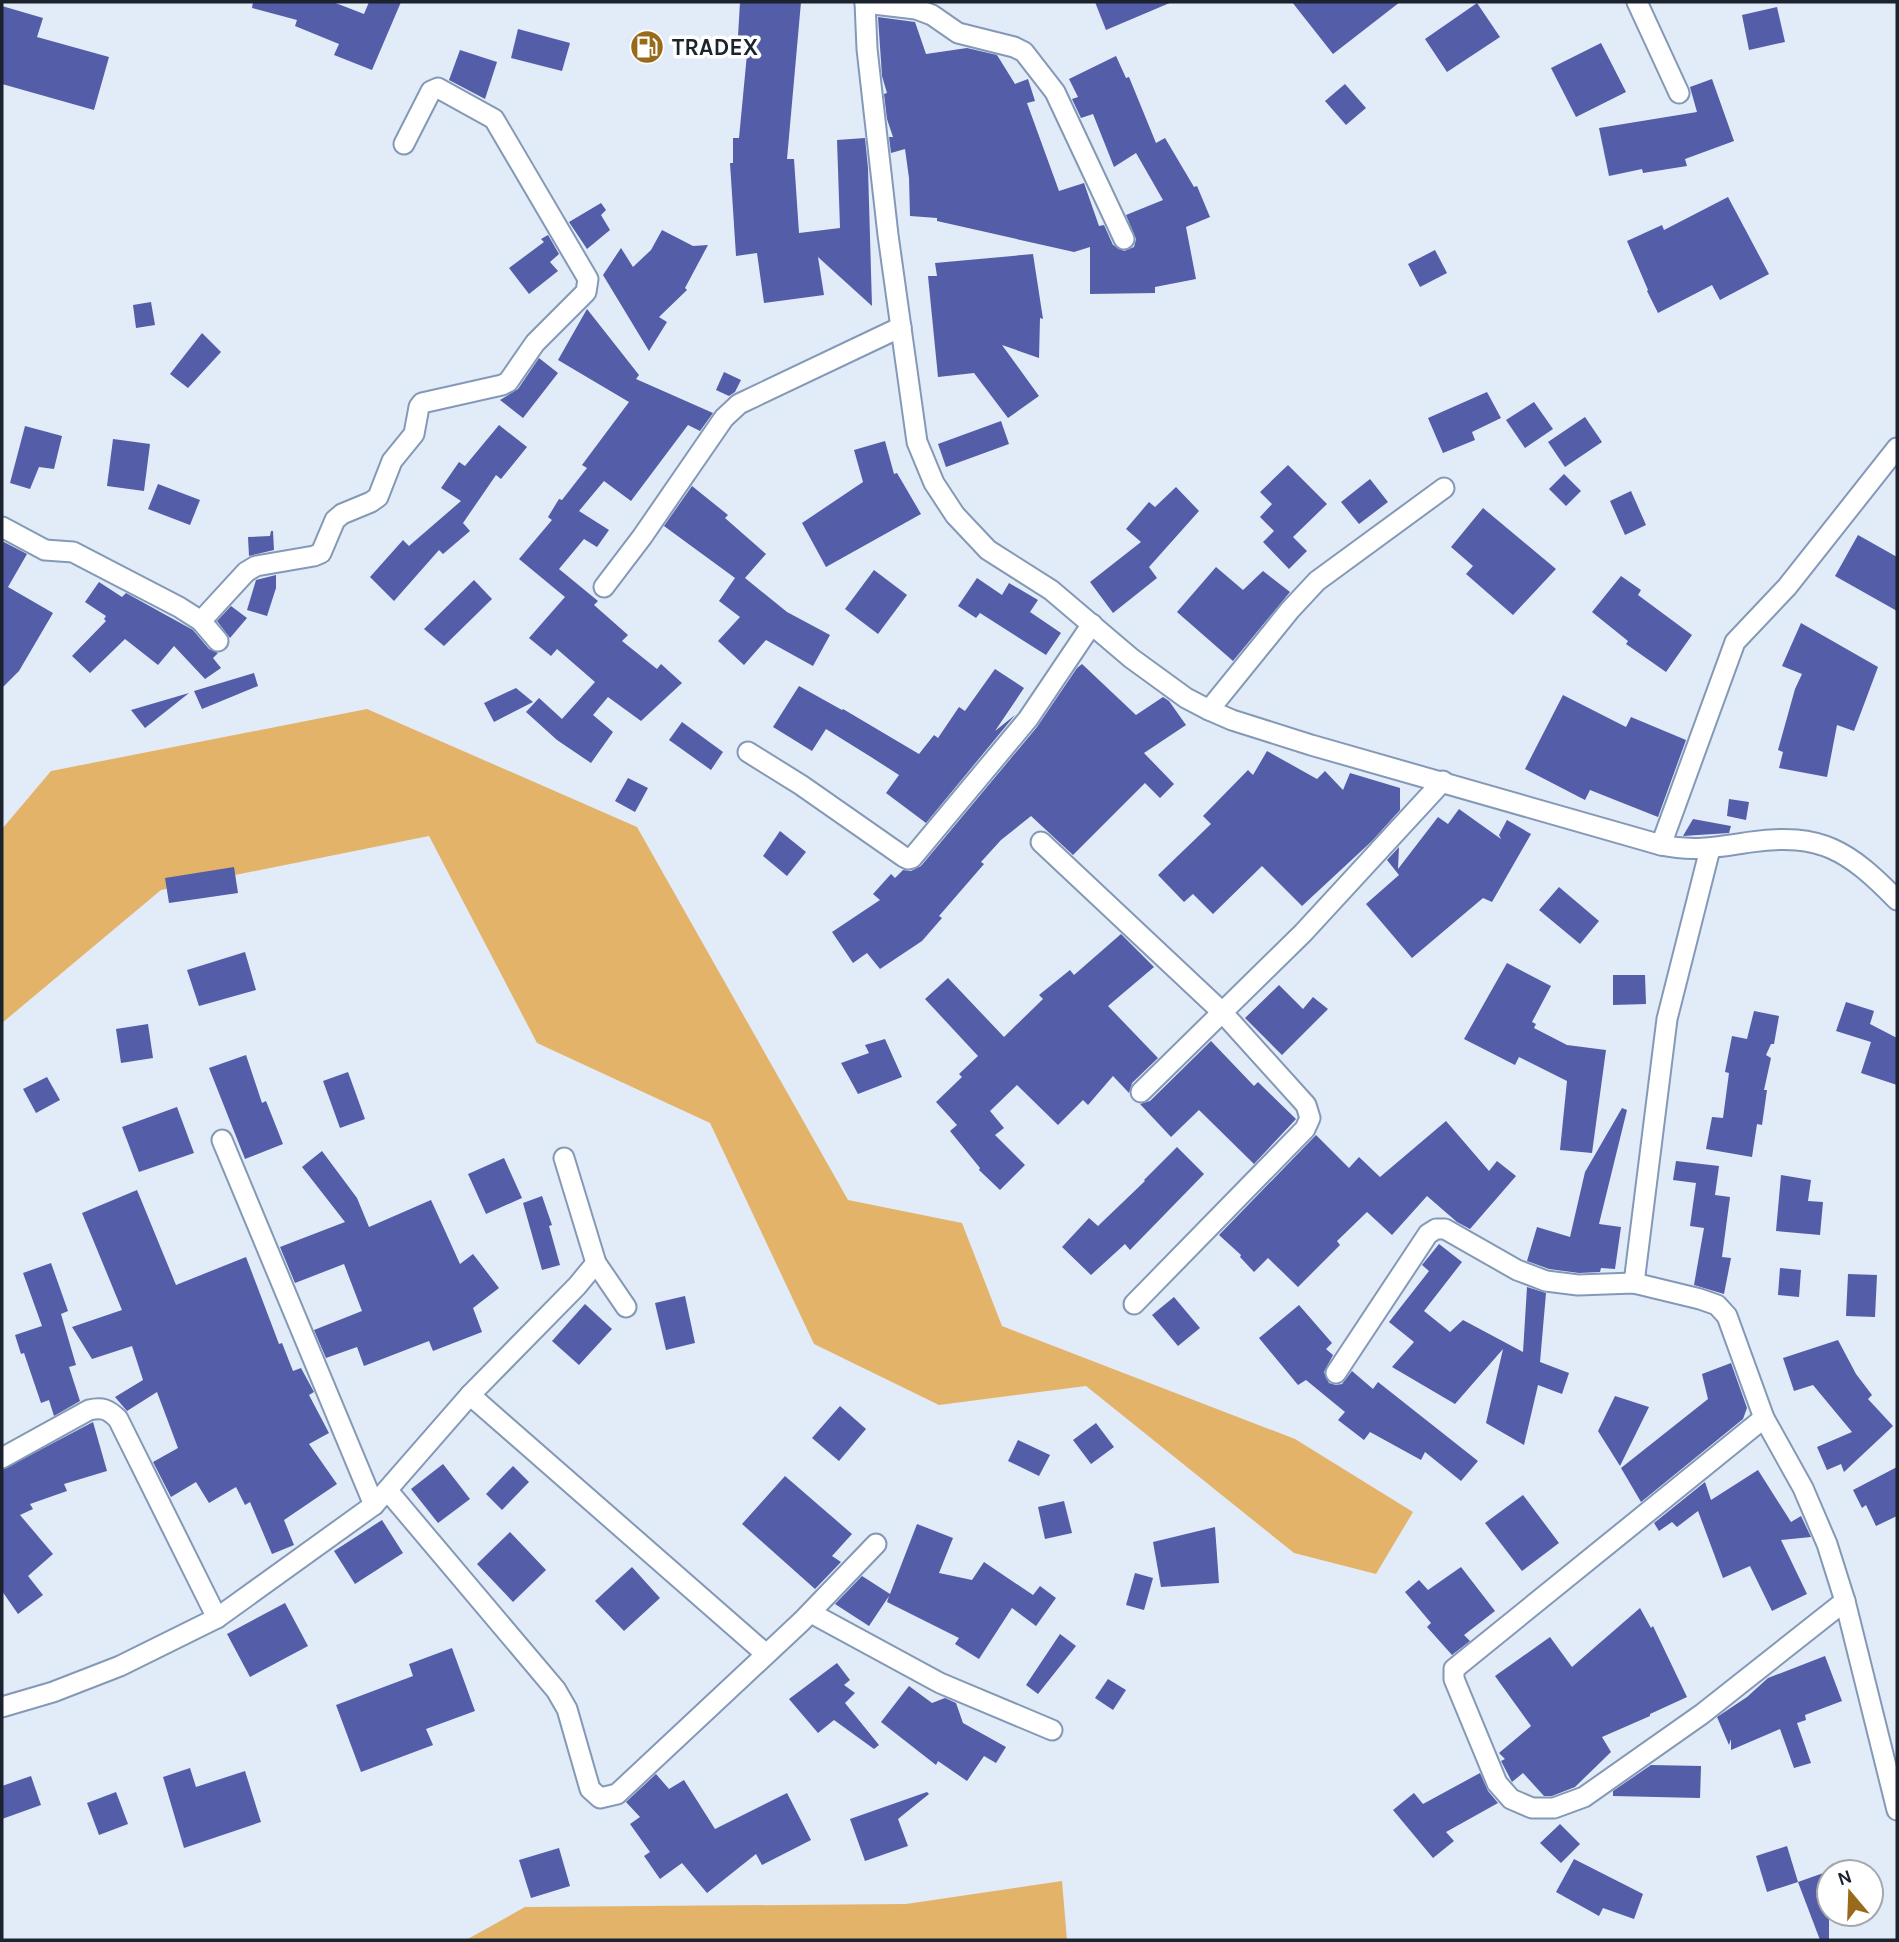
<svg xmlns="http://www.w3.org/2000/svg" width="1899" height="1942" viewBox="0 0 1899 1942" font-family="Karla,sans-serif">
  <rect width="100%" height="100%" fill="#e2ebf8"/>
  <g fill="#e4b36a">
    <path d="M367,709L637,827L848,1200L962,1223L1002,1326L1295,1439L1413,1512L1376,1574L1294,1553L1086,1386L939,1405L814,1344L710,1123L537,1043L429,836L161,890L2,1023V829L51,771Z"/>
    <path d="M1062,1881L1067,1940H466L525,1907L906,1904Z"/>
  </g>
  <g fill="#535da8">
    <path d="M253,2H333L364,14L369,2H401L372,70L334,55L339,44L295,26L297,20L252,8Z"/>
    <path d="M740,2H801L787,159H794L799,233L840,228L837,140L865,138L868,168L872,306L818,257L824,295L764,303L757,253L736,256L730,163H733V138H739L747,54H737Z"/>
    <path d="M1095,2H1172L1106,30Z"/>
    <path d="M1292,2H1400L1333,54Z"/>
    <path d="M1477,3L1500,37L1447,72L1425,39Z"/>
    <path d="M2,6L43,18L37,37L109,57L94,110L2,84Z"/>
    <path d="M1777,7L1785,42L1749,50L1742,15Z"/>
    <path d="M878,17L915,22L926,54L967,48L997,55L1015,84L1028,79L1035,101L1027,103L1059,191L1084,183L1099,226L1104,225L1113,245L1124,251L1134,247L1136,239L1126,215L1163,200L1136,153L1114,167L1093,114L1081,118L1072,99L1078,97L1069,79L1116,56L1126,78L1129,77L1156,143L1165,138L1194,187L1197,186L1210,217L1186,227L1196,279L1155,287V293L1090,294V247L1074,252L937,221V218L910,216L909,178L905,149L891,153L889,137H893L887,119L884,94L887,93L882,76Z"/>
    <path d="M518,29L570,43L562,71L511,58Z"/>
    <path d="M1601,43L1626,92L1576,117L1551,68Z"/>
    <path d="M460,50L497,62L485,99L449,80Z"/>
    <path d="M1712,79L1734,141L1685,159L1687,166L1643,173L1642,169L1609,176L1599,128L1697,112L1690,87Z"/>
    <path d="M1345,84L1366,108L1346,125L1325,101Z"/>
    <path d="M1728,197L1769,274L1720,300L1712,285L1658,313L1647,291L1648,290L1627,241L1662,225L1664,230Z"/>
    <path d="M601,203L606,210L601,215L610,230L587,249L569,222Z"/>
    <path d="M662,230L693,246L708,245L685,288L687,290L659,317L667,322L649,351L603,275L621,248L633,267L651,250Z"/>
    <path d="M548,235L559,254L550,262L558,271L529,294L509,268L544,242L541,239Z"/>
    <path d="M1435,250L1447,273L1420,287L1408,264Z"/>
    <path d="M1033,254L1043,319L1040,318L1039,358L1002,345L1039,396L1008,418L974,373L938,377L928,276H937L935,263Z"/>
    <path d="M151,302L155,325L136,328L133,305Z"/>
    <path d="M587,309L639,375L636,379L713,413L700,431L688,425L631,501L604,481L579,511L609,530L597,547L584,539L559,569L598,601L594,605L628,635L622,641L657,669L661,664L682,683L641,721L608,697L593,715L613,732L591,763L557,740L526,712L539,698L562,719L595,682L557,649L551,656L529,638L565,597L519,559L552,520L548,517L559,499L562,500L587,468L582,465L629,402L558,360Z"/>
    <path d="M202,333L221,352L188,388L170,374Z"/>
    <path d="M539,358L558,373L523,418L500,400L518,389Z"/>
    <path d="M724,372L741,380L735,392L729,396L716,390Z"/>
    <path d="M1487,392L1501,418L1472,432L1475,440L1443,453L1428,418Z"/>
    <path d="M1534,402L1553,429L1525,448L1506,420Z"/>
    <path d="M1585,417L1602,442L1565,467L1548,442Z"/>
    <path d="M1001,421L1009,444L946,467L938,444Z"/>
    <path d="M499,425L527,447L501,479L496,475L463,523L470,531L443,554L439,550L394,601L370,577L403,540L409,546L461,501L441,488L459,462L465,466Z"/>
    <path d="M25,426L62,436L54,469L39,467L30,489L10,483Z"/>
    <path d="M113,439L150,444L144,491L107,486Z"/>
    <path d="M885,441L894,474L897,473L921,514L826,567L802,523L863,482L854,450Z"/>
    <path d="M1288,465L1327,504L1293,537L1307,551L1289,569L1263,542L1274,531L1260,517L1272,504L1260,492Z"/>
    <path d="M1564,474L1581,491L1566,506L1549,489Z"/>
    <path d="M1370,479L1388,502L1359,524L1341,502Z"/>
    <path d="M158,484L200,500L190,525L148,509Z"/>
    <path d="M692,486L728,515L725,518L766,554L745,578L787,612L830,635L813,666L766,640L744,665L718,641L740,617L719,601L735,578L664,526Z"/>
    <path d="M1176,487L1199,511L1149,567L1157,578L1113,613L1090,582L1141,542L1126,529L1149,502L1155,507Z"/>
    <path d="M1631,491L1646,525L1625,535L1610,501Z"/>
    <path d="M1483,508L1556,569L1513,615L1466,574L1473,566L1451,547Z"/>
    <path d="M271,531H273L274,550L249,556L248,537L270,536Z"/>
    <path d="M1858,535L1897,557V611L1835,576Z"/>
    <path d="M2,541L27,554L8,587L53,613L19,671L2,688Z"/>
    <path d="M1216,567L1243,590L1263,571L1290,592L1233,661L1177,612Z"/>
    <path d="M874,570L907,595L878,634L845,609Z"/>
    <path d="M276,575V588L267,616L247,610L256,580Z"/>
    <path d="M1621,576L1641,590L1638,595L1692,635L1666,672L1626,644L1628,641L1592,612Z"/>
    <path d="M977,578L1002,595L1009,583L1038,600L1030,612L1061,633L1046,655L980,613L976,618L958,606Z"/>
    <path d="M474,580L492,599L444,646L424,629Z"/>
    <path d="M99,582L122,597L126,593L193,630L209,649L218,653L213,658L221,668L205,679L174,646L158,665L125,639L90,673L72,656L106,621L104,619L106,616L85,602Z"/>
    <path d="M231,606L247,618L230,638L217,621Z"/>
    <path d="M1801,623L1878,667L1854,731L1837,725L1827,777L1779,768L1783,752L1778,750L1795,689L1802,674L1782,666Z"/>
    <path d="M1082,664L1136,715L1163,697L1169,701L1186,725L1144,753L1174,784L1160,798L1145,783L1073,855L1031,816L1001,840L981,862L984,864L939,916L942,918L922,941L880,969L867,953L853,963L832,932L880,900L873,894L891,874L895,878L903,870L911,871L921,866L1037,727L1077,668Z"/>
    <path d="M995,669L1024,688L995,731L1015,715L926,823L886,793L899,775L871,757L826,729L812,751L773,727L799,686L842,710L843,709L919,754L934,735L938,738L959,707L965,711Z"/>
    <path d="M254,673L258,686L202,709L194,691Z"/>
    <path d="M516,688L533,702L494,722L484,703Z"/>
    <path d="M189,693L145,728L131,710Z"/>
    <path d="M1563,695L1626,727L1631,717L1686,740L1658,817L1590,790L1585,800L1525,769Z"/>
    <path d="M682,722L723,752L711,770L669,740Z"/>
    <path d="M1267,751L1317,779L1325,771L1343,790L1350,773L1400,788V810L1372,841L1302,906L1262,866L1213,914L1193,894L1184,902L1158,875L1211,824L1203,816L1248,770L1253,775Z"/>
    <path d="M628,778L648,788L635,812L615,801Z"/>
    <path d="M1729,799L1749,802L1746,820L1727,816Z"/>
    <path d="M1459,809L1501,839L1499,835L1507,820L1531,834L1492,902L1483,898L1412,958L1366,904L1399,875L1387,860L1399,847L1398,869L1438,817L1448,824Z"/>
    <path d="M1693,819L1731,826L1729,833L1683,836Z"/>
    <path d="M780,831L806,852L787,876L763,856Z"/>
    <path d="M234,867L238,893L169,903L165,878Z"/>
    <path d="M1559,887L1599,921L1580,944L1539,910Z"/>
    <path d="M1121,934L1154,967L1108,1006L1158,1058L1132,1083L1129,1093L1113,1076L1088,1105L1083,1100L1058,1125L1017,1085L990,1111L1004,1128L995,1135L1025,1165L1000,1190L979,1170L980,1168L950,1131L957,1125L936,1102L962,1077L959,1074L978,1056L925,999L948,978L1004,1037L1043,999L1039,995L1070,970L1074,975Z"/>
    <path d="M245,952L256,990L199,1006L187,970Z"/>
    <path d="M1507,963L1551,986L1532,1022L1536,1024L1534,1028L1567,1045L1606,1050L1592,1153L1560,1150L1567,1081L1519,1057L1515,1065L1464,1039Z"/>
    <path d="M1613,975H1645L1646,1004L1613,1005Z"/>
    <path d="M1279,985L1303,1009L1313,997L1328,1009L1282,1055L1245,1018Z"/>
    <path d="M1846,1002L1874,1011L1870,1024L1897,1038V1085L1861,1073L1871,1042L1836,1031Z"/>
    <path d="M1754,1011L1779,1016L1774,1044H1771L1766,1055L1771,1058L1764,1090H1767L1762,1125L1757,1124L1752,1157L1706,1149L1712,1117L1723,1118L1729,1073L1725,1072L1732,1036L1747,1039Z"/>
    <path d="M148,1024L153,1058L121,1063L116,1029Z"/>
    <path d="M885,1039L902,1077L858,1094L841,1063L869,1053L865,1045Z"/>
    <path d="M1211,1041L1254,1086L1258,1082L1296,1119L1254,1164L1199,1110L1171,1137L1140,1104L1150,1101Z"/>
    <path d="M246,1055L262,1103L266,1101L283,1144L245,1159L209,1068Z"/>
    <path d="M348,1072L365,1119L340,1128L323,1081Z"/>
    <path d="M47,1077L60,1100L36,1113L23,1089Z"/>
    <path d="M177,1107L194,1153L139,1172L122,1127Z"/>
    <path d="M1622,1108L1627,1110L1599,1224L1621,1227L1615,1269L1601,1268L1600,1272L1579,1273L1549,1269L1527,1261L1537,1227L1570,1237L1585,1172Z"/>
    <path d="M1446,1121L1489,1171L1497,1161L1516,1176L1470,1229L1457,1222L1427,1196L1392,1235L1367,1212L1337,1241L1340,1245L1298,1287L1268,1258L1254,1272L1240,1257L1241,1255L1219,1235L1316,1135L1349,1168L1359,1157L1380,1177Z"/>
    <path d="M1177,1147L1204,1174L1130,1250L1125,1244L1091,1275L1062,1247L1089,1218L1098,1226L1145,1181L1144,1180Z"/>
    <path d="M322,1151L357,1198L369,1227L431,1200L460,1264L473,1254L499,1288L473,1308L482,1332L433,1351L429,1341L364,1366L357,1347L326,1358L314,1330L362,1311L344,1264L295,1283L280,1247L345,1222L302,1167Z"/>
    <path d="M504,1158L522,1198L486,1214L468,1174Z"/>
    <path d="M1676,1161L1719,1166L1715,1195L1730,1197L1722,1257L1731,1258L1724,1294L1694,1285L1704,1228L1690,1226L1696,1183L1673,1180Z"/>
    <path d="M1781,1175L1811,1180L1808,1201L1823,1202L1820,1235L1776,1231Z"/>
    <path d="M137,1190L176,1285L246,1257L279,1344L282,1343L293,1371L301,1368L314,1392L309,1395L329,1433L309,1444L337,1484L284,1520L294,1545L272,1554L250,1502L245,1505L236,1487L209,1503L196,1482L171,1497L153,1462L178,1448L157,1392L127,1411L115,1397L143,1380L132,1346L92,1359L72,1327L122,1310L82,1213Z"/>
    <path d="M542,1196L552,1225L549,1226L560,1265L542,1270L523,1203Z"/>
    <path d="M1439,1244L1462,1262L1424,1311L1450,1332L1463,1320L1523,1352L1527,1287L1546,1293L1540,1362L1569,1373L1562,1394L1538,1385L1524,1445L1486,1423L1503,1349L1455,1404L1392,1367L1414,1342L1389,1322L1429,1271L1422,1265Z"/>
    <path d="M51,1263L68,1311L61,1314L76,1365L69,1367L80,1401L54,1416L49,1400L41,1403L24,1353L21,1354L15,1335L42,1326L23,1273Z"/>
    <path d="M1780,1268L1801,1270L1799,1297L1778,1295Z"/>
    <path d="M1848,1274L1877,1275L1875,1317L1846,1316Z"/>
    <path d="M685,1296L695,1343L666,1350L655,1303Z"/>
    <path d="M1174,1297L1200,1328L1178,1346L1152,1315Z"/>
    <path d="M585,1304L612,1329L579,1365L552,1341Z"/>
    <path d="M1299,1305L1332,1343L1326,1349L1333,1355L1324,1372L1329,1383L1336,1385L1342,1384L1352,1371L1373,1389L1378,1382L1478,1461L1461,1481L1425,1452L1421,1460L1370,1432L1364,1440L1338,1420L1345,1412L1306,1380L1298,1385L1259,1338Z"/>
    <path d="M1838,1340L1856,1374L1872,1395L1868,1399L1893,1426L1844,1472L1841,1464L1827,1470L1817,1447L1852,1432L1813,1385L1794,1391L1783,1358Z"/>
    <path d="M1731,1363L1747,1408L1743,1419L1641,1502L1621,1468L1708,1399L1702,1374Z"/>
    <path d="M1615,1396L1649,1407L1620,1466L1598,1431Z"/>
    <path d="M840,1406L866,1429L839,1461L812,1438Z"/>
    <path d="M93,1422L107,1471L64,1484L67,1491L30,1504L33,1509L20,1515L53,1554L28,1576L43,1595L18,1614L2,1591V1470Z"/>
    <path d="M1096,1423L1114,1447L1091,1464L1073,1440Z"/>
    <path d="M1018,1440L1050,1455L1039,1476L1008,1461Z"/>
    <path d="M443,1464L470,1499L438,1523L411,1489Z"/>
    <path d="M513,1466L529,1482L502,1510L486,1494Z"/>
    <path d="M1897,1467V1516L1876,1526L1866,1505L1862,1508L1853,1490Z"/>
    <path d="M1758,1470L1791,1522L1801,1516L1811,1537L1781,1540L1807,1594L1772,1611L1750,1566L1723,1578L1698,1511L1677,1527L1672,1522L1659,1531L1654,1523L1705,1482L1711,1500Z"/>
    <path d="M785,1476L852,1534L832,1556L841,1562L815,1589L742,1524Z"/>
    <path d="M1523,1495L1559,1543L1522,1571L1485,1523Z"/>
    <path d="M1064,1501L1072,1533L1045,1539L1038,1507Z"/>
    <path d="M382,1520L403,1553L355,1584L334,1551Z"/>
    <path d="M917,1524L953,1538L939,1573L972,1580L984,1562L1033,1595L1040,1586L1056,1598L1036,1626L1012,1608L979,1659L955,1644L959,1638L887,1602L889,1596L869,1626L835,1604L862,1576L890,1594Z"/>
    <path d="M1215,1527L1219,1583L1161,1587L1153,1542Z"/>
    <path d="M510,1532L546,1570L513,1602L477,1564Z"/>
    <path d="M632,1567L660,1598L624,1631L595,1601Z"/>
    <path d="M1461,1567L1495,1611L1464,1635L1470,1641L1452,1655L1427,1627L1431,1623L1405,1592L1419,1580L1428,1590Z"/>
    <path d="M1135,1573L1153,1578L1144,1610L1126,1605Z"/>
    <path d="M285,1603L308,1646L250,1677L227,1634Z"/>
    <path d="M1640,1608L1651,1628L1653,1626L1687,1697L1650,1714V1716L1602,1737L1611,1752L1575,1787L1552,1796H1544L1523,1773L1512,1782L1501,1761L1505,1759L1499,1753L1531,1726L1495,1676L1550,1637L1572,1667Z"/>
    <path d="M1060,1634L1076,1646L1038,1694L1026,1685Z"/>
    <path d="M452,1648L475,1711L426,1729L433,1745L361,1772L336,1705L413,1676L409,1664Z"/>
    <path d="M1825,1656L1842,1701L1805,1715L1806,1720L1797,1723L1811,1763L1794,1768L1780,1729L1731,1750V1739L1729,1745L1717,1717L1747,1697L1768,1678Z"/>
    <path d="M837,1663L850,1680L844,1685L855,1693L845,1703L879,1745L874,1749L834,1720L818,1733L789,1699Z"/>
    <path d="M1108,1679L1126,1690L1113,1710L1095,1698Z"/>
    <path d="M909,1686L932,1703L945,1698L956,1703L963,1723L1006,1747L996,1763L984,1756L967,1781L938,1761L936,1765L881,1722Z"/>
    <path d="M1651,1765L1701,1766L1700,1798L1613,1796V1791Z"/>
    <path d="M190,1768L196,1787L245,1771L261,1822L184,1848L163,1777Z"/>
    <path d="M1480,1773L1488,1791L1498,1803L1446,1832L1454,1841L1433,1858L1393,1810L1414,1793L1423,1804Z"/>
    <path d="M656,1774L669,1789L684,1780L715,1829L787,1793L811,1840L762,1865L756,1854L707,1893L682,1863L660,1879L644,1856L650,1852L630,1824L640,1817L626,1802Z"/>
    <path d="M31,1776L41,1805L2,1819V1786Z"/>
    <path d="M116,1792L128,1824L99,1835L87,1803Z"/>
    <path d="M927,1792L929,1794L898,1819L908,1846L865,1861L850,1819Z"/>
    <path d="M1560,1824L1580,1844L1561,1863L1540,1843Z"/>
    <path d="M1787,1846L1798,1882L1767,1892L1756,1856Z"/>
    <path d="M559,1848L570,1886L531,1898L519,1860Z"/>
    <path d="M1574,1859L1643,1894L1634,1919L1603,1908L1599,1916L1556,1892Z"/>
    <path d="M1829,1871V1940H1820L1798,1882Z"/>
  </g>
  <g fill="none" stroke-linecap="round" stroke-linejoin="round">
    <g stroke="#8399b7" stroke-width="23">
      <g id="street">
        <path d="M865,2L867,49L888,235L917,442L934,483L955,515L988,550L1051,590L1131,658L1186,698L1209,710L1232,720L1311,745L1661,845C1694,852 1718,847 1751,842C1821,832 1849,851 1897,900"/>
        <path d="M1637,2L1679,93"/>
        <path d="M865,3L916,9L932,15L958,33L1014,47L1024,52L1055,92L1124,239"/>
        <path d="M2,527L45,550L73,552L179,607L201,621L218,641"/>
        <path d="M604,587L642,537L724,418L739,404L901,327"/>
        <path d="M201,621L246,572L256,566L314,556L321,553L335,520L342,514L371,502L378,497L392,461L414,434L419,407L422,403L502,385L508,382L535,343L586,292L588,279L494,119L438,88L431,91L404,144"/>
        <path d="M1209,710L1290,610L1317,581L1444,488"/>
        <path d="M748,752L801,785L904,857L908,859L912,858L1028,719L1092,624"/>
        <path d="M1041,842L1222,1012L1306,1105L1310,1118L1305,1129L1134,1304"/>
        <path d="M1661,845L1735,642L1787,587L1897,448"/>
        <path d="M1141,1092L1303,933L1443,781"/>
        <path d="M222,1140L374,1505"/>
        <path d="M564,1158L596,1263L626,1307"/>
        <path d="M1634,1283L1667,1019L1710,849"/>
        <path d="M1336,1373L1428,1234L1436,1229H1445L1517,1270L1546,1281L1578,1285L1634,1283L1700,1299L1717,1305L1727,1316L1764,1418L1803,1488L1827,1544L1845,1601L1897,1810"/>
        <path d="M470,1395L766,1654"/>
        <path d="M1764,1418L1454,1669V1679L1497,1783L1511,1799L1532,1808H1554L1584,1797L1702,1714L1845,1601"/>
        <path d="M2,1458L89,1410C102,1407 108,1409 118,1419L217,1618"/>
        <path d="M388,1491L556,1690L567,1709L590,1789L600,1798L617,1794L802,1621L876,1544"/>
        <path d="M811,1613L940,1683L1052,1730"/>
        <path d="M2,1707L53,1692L120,1666L217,1618L374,1505L470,1395L577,1286L596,1263"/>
      </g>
    </g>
    <use href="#street" stroke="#fff" stroke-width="19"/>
  </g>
  <defs>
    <g id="fuel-disc" transform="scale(1.75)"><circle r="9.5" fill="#986a19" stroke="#fff"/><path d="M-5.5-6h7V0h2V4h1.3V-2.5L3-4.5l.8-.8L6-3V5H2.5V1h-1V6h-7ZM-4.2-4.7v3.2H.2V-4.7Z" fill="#fff"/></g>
  </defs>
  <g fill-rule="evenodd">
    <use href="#fuel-disc" x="647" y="47"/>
  </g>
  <g text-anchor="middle" stroke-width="7" stroke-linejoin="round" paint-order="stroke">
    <g font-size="23" font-weight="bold" fill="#1b232f" stroke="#fff" text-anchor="start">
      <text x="672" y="55">TRADEX</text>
    </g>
  </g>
  <rect width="1899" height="1942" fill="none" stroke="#1b232f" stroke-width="7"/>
  <g transform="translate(1850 1893) rotate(341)"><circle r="33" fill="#ffffff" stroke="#a4a7ac" stroke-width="2"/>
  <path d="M0-5L12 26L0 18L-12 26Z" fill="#986a19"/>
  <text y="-10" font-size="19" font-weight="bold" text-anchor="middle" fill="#1b232f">N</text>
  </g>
</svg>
